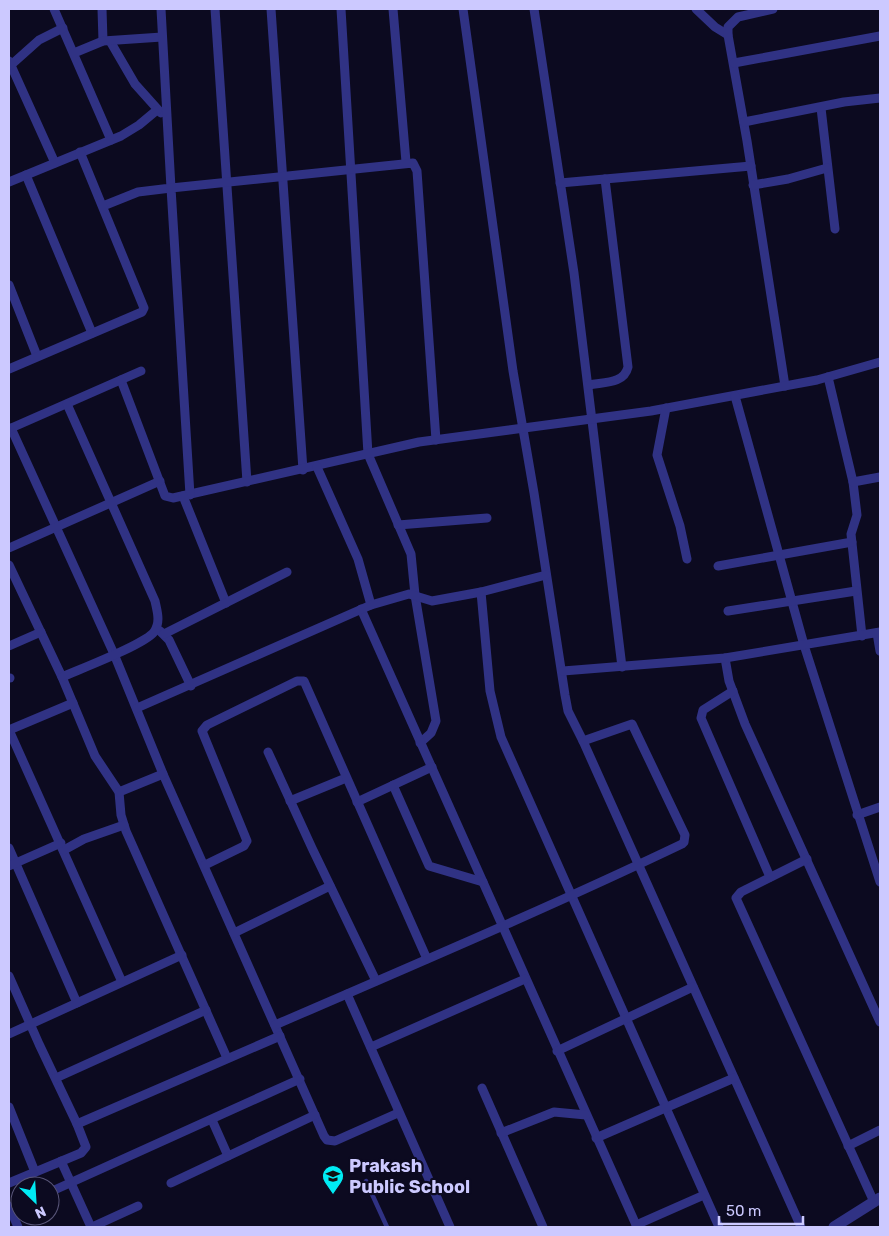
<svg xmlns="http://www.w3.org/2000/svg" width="889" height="1236" viewBox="0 0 889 1236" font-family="Rubik,sans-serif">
  <rect width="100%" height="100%" fill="#0c0a20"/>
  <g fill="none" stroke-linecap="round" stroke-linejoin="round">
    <path stroke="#303284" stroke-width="4.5" d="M366,1181L387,1227"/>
    <g stroke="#303284" stroke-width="9">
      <path d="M54,9L111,140"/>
      <path d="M102,9L103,41"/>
      <path d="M215,9L247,482"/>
      <path d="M271,9L303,470"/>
      <path d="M341,9L368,454L411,554L415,595L436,721L431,733L420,743"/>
      <path d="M393,9L406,162"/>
      <path d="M463,9L513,371L534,493L565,695L568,711L583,741"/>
      <path d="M534,9L574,273L622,667"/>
      <path d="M696,9L715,27L728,35"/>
      <path d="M773,9L738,17L728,27V35L747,141L785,386"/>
      <path d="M110,41L135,84L161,113"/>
      <path d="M74,53L103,41L162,37"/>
      <path d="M9,61L55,163"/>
      <path d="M734,63L880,36"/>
      <path d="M11,65L39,40L63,28"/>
      <path d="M821,108L835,229"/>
      <path d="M744,122L844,102L880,98"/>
      <path d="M26,175L92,333"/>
      <path d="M9,182L121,136L139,125L157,110"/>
      <path d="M560,183L751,166"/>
      <path d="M753,185L788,179L827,168"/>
      <path d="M103,206L138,192L171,188L161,9"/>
      <path d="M9,285L37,356"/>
      <path d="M9,369L142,312L144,308L80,152"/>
      <path d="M828,377L853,482L857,515L851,534L862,636"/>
      <path d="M121,380L165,496L173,498L419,442L651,411L817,380L880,362"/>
      <path d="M589,385C604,382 624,384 628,367L605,179"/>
      <path d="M735,396L804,645L880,882"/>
      <path d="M666,408L657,455L680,526L687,559"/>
      <path d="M11,428L114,654L163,774L324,1136L327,1140L335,1141L398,1113"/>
      <path d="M9,429L141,371"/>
      <path d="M317,467L358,559L371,605"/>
      <path d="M853,482L880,477"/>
      <path d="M190,495L171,188L413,163L417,171L436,440"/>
      <path d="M183,496L226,603"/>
      <path d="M398,525L487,518"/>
      <path d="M9,548L160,481"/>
      <path d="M9,565L62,677L95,756L119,792L121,815L126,831L227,1058"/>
      <path d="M718,566L852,542"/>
      <path d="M481,592L490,691L501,737L719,1227"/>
      <path d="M361,609L637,1227"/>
      <path d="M728,611L856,591"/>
      <path d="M160,631L169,640L191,686"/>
      <path d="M877,633L880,651"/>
      <path d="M164,634L287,572"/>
      <path d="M9,646L41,632"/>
      <path d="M725,658L729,681L745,724L880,1022"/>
      <path d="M563,671L725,658L880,632"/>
      <path d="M62,677C80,669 144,645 154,632C161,622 157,611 155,601L67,404"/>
      <path d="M9,678H10"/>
      <path d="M733,691L703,710L701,718L770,877"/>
      <path d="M137,708L371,605L409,594L432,601L481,592L546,575"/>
      <path d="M9,730L122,982"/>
      <path d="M9,730L73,703"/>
      <path d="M268,752L312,848L376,981"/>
      <path d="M393,785L429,866L483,882"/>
      <path d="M119,792L163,774"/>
      <path d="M290,801L346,778"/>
      <path d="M357,802L432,767"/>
      <path d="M857,815L880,807"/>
      <path d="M9,848L77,1003"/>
      <path d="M64,850L84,839L124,825"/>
      <path d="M807,859L741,892L736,898L874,1202"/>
      <path d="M205,865L244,846L247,841L202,731L207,725L297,681H304L427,959"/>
      <path d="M9,866L61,843"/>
      <path d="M234,933L330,886"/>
      <path d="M9,976L39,1044L77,1124L86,1147L81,1153L9,1183"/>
      <path d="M347,994L450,1227"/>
      <path d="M275,1025C411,966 548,908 682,844L684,842L685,835L632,724L583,741C655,903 728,1065 801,1227"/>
      <path d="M9,1034L182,955"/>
      <path d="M371,1047L525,979"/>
      <path d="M557,1051L693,987"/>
      <path d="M56,1078L206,1010"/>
      <path d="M482,1088L543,1227"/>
      <path d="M9,1107L35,1172"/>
      <path d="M212,1120L228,1156"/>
      <path d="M77,1124L280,1036"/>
      <path d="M501,1133L554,1112L586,1115"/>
      <path d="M596,1138L734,1078"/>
      <path d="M848,1146L880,1130"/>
      <path d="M61,1161L91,1227"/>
      <path d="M171,1183L315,1115"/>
      <path d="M50,1192L300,1079"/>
      <path d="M9,1206L18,1227"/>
      <path d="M636,1225L704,1195"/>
      <path d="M92,1227L138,1206"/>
    </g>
    <path stroke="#303284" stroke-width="11" d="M834,1227L880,1198"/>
  </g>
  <defs>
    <g id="school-pin" transform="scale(1.125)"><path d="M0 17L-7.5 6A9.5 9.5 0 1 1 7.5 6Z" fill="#00ebf4" stroke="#0c0a20"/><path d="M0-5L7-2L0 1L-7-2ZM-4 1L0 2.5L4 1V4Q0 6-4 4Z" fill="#111"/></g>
  </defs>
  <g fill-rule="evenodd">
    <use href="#school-pin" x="333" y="1176"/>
  </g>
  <g text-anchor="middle" stroke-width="4.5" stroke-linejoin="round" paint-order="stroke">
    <g font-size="18" font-weight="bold" fill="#ccc9ff" stroke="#0c0a20" text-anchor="start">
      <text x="349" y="1172">Prakash<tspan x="349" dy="21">Public School</tspan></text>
    </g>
  </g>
  <rect width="889" height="1236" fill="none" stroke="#ccc9ff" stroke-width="20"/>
  <g transform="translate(35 1201) rotate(155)"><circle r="24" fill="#0c0a20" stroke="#595679"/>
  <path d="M0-4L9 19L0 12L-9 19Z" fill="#00ebf4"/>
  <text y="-8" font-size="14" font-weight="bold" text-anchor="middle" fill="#ccc9ff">N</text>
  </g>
  <path d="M719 1216v8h84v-8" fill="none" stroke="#ccc9ff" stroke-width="2.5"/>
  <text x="726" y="1216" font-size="15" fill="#ccc9ff" stroke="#0c0a20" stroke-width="4" paint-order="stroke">50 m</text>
</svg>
